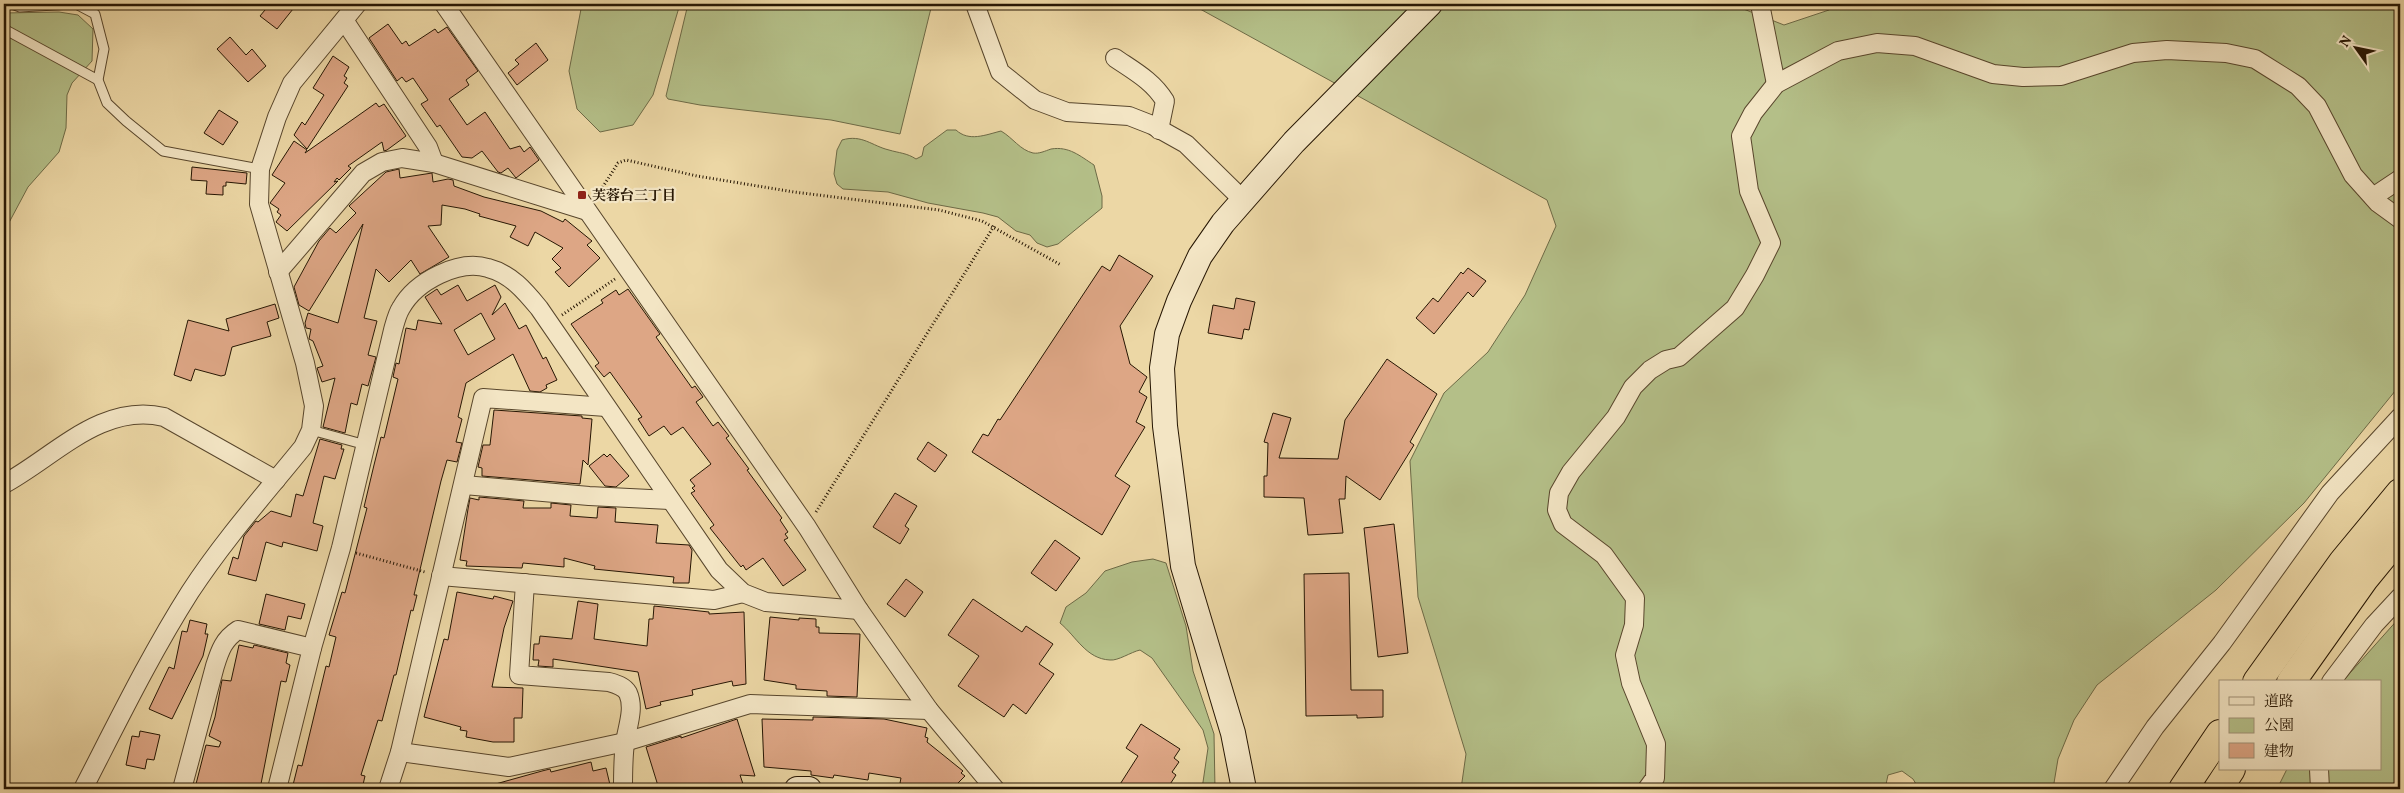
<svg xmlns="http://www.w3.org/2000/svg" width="2404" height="793" viewBox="0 0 2404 793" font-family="Vollkorn,'Noto Serif JP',serif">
  <rect width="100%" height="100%" fill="#ecd7a5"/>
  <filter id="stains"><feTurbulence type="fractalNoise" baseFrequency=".004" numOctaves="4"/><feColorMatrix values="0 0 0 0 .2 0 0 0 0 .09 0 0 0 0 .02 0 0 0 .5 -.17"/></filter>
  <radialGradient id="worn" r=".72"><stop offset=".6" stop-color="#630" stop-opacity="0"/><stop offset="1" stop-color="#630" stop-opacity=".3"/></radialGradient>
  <g fill="#b4bf88" stroke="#6d6a46">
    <path d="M582,4H680L653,95L633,125L600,132L577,109L569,71Z"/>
    <path d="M688,4H932L900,134L831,120L700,105L668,99L666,96Z"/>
    <path d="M1191,4H1738L1741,8L1784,25L1829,10L1837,4H2400V385L2304,503L2216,590L2097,685L2074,720L2058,759L2053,789H1919L1913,779L1902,771L1888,775L1885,789H1461L1466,754L1418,597L1410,461L1444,393L1488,352L1525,295L1556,226L1547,200Z"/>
    <path d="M59,12L78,15L93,29L92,61L72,83L67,95L66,128L59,152L28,187L4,232V13Z"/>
    <path d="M947,130H956C969,142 985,135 1001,131C1013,138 1020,150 1033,153C1039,154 1045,151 1051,149C1069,146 1080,156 1094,165L1102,196V208L1058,244L1047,247L1037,243L1030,235L1016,231L998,217L983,213L928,203L888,192L843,189L837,184L834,174L837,150L842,140C862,134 872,146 889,150C899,153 907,153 916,159L922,156L924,147Z"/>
    <path d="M1153,559L1166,563L1186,626L1193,671L1214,734L1215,789H1202L1208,748L1203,730L1152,658L1140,650C1131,652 1118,661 1110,660C1086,659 1076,636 1060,623L1066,607L1086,593L1105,571L1132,562Z"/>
    <path d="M2400,617V789H2277L2287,769H2380V682H2342Z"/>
  </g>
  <g fill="#dda685" stroke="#261603" fill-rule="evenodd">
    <path d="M270,4H297L277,29L260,16Z"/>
    <path d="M388,24L402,44L406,41L409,46L435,29L438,33L447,27L478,71L466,80L469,85L449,99L467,125L485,112L510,149L520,146L524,152L530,147L539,160L516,178L508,168L501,173L498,172L482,151L472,158L462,157L440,125L437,127L421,104L428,100L413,78L406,82L402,77L397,81L369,38Z"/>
    <path d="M230,37L246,55L252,49L266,66L248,82L217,49Z"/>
    <path d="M536,43L548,60L517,85L508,73L519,64L515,60Z"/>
    <path d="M333,56L349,67L344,76L347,78L344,83L348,86L307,149L294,135L302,122L305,125L324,95L313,88Z"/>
    <path d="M376,103L379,107L384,104L406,136L387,150L384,151L382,142L348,166L351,168L339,180L337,178L334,182L338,181L287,231L276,222L281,215L277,212L279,209L270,203L285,183L272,175L294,141L307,150L305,153Z"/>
    <path d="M219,110L238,122L223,145L204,133Z"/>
    <path d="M192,167L247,173L246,184L226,182V186H223V195L206,194L207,181L191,180Z"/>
    <path d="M399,169L400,178L432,173L433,182L448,179L453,180L454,186L484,197L541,211L563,222L565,219L592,241L587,245L600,258L569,287L555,272L561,268L552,259L563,248L535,232L528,246L510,237L516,226L479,216L480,214L465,209L442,205L441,225L428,226L449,257L420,274L411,260L389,282L376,269L364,318L377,321L368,355L376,357L368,386L362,384L357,405L351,403L345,433L323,427L335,378L322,382L317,368L323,366L313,341L309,339L311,329L306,328L305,323L308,313L338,323L363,224L309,311L299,305L294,287L319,241L330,228L336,233L356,213L349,206L386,172Z"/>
    <path d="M1119,255L1153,276L1120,326L1130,364L1147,377L1139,392L1147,397L1136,422L1145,427L1115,476L1130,486L1102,535L972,452L983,434L988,436L998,419L1000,420L1102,266L1110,271Z"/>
    <path d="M1468,268L1486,281L1473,297L1468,292L1434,334L1416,318L1433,298L1438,302L1461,272L1463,274Z"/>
    <path d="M458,285L467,301L495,285L501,297L492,315L505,303L519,329L526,325L543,359L546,357L557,380L546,385L547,388L540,392L530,391L513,354L466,383L458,417L462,419L456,442L462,443L457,462L447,460L441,481L414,595H417L413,611L411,610L396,675H394L382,721L378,720L361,775L365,776L362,789H292L298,765L302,766L326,666L329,667L336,637L329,635L342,592L345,593L367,508L364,507L374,465L381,437L384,438L398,379L393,377L396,363L399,364L406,328L416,330L418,320L442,324L425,297L437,289L441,295ZM481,313L495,339L468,355L454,330Z"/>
    <path d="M628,289L660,334L656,337L692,388L695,386L703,397L696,402L713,426L718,422L729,436L726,438L749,469L747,470L782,518L780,520L788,532L785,534L788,538L784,540L806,570L783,586L763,558L746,570L743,565L741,567L710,528L714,525L691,493L695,491L692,488L695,486L690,480L711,464L683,427L671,435L664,426L649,436L638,419L642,417L610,372L604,377L595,366L599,363L571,324L603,303L601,300L616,290L619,295Z"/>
    <path d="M1236,298L1255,302L1249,330L1244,329L1242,339L1208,333L1213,305L1234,309Z"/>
    <path d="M275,304L279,318L267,322L271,336L232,347L225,375L221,376L195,369L191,381L174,375L188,320L229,331L226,319Z"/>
    <path d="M1387,359L1437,394L1410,442L1414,445L1380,500L1346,476L1345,499H1339L1343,533L1308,535L1304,498L1264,497V476H1267L1268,443L1264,442L1273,413L1291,418L1279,458L1338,459L1345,420Z"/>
    <path d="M494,410L582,416V418L592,419L588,465L583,460L580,484L482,476V468L478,467L483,445H490Z"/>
    <path d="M320,439L342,445L341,449H344L335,479L324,476L313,523L323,526L317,551L283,542L282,547L266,542L256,581L228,574L233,557L238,559L244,536L256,521L258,522L271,511L291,517L296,494L303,496Z"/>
    <path d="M928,442L947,455L935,472L917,459Z"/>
    <path d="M604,454L607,457L610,454L629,476L616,487L605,486L589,466Z"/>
    <path d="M895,493L917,506L905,526L909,529L900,544L873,527Z"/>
    <path d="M479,497L524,501L523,508H551V503L571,505L570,516L597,518L598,507L616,508L615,522L658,525L656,543L689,545L692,550L689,583H673L674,577L594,569L595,566L564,558V567L523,563L522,568L466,566L467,561L460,560L468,509L470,498L479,500Z"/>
    <path d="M1394,524L1408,653L1378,657L1364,528Z"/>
    <path d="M1055,540L1080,558L1056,591L1031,573Z"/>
    <path d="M1349,573L1351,690H1383V717L1357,718V715L1306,716L1304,574Z"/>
    <path d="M906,579L923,592L905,617L887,604Z"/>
    <path d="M457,592L493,599L494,596L513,601L504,628L492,687L523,688L522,718H514V742H493L466,737L467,731L460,730L461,727L424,717L444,639L448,640Z"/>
    <path d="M266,594L305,604L301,619L288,616L285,630L259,624Z"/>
    <path d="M973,599L1022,632L1026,626L1053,644L1039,664L1054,674L1026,714L1013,704L1004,717L958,686L979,656L948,635Z"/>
    <path d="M578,601L598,604L594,639L647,646L649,619H653L654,606L709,612V614L744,612L746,684L733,686L732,681L692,690L693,695L660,702L661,705L646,709L638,672L553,659V667L538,666L539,660H533L534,644H539L540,636L572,639Z"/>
    <path d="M770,617L799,620V618L816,619V627H819V633L860,634L857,697L827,696V691L796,689V685L764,680Z"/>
    <path d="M190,620L207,624L205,634H208L203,656L172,719L149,709L169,667L174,669L182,631L187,632Z"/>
    <path d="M239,645L253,648L254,645L288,653L286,663L290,665L286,682L281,681L260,789H219L196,784L206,745L219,747L221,742L209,736L215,717L222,680L231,681Z"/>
    <path d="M813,717L884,719L927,728L925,737L928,738L927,742L963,771L961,773L965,776L952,789H918L900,783L901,778L869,773L868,780L834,775L833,778L811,775V771L764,767L762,719L813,720Z"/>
    <path d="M737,719L755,776L740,775L743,784L726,789L725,785L713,789H659L646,747L681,736V738Z"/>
    <path d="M1141,724L1180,749L1174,758L1179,762L1172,772L1176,775L1167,789H1117L1138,756L1126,748Z"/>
    <path d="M140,731L160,735L154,760L147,759L145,769L126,765L132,736L139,737Z"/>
    <path d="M591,762L593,771L606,768L611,789H566L565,785L550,789H492V785L542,771L550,769L551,772Z"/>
  </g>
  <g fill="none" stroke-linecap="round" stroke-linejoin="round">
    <g stroke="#58462c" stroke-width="11">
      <g id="lane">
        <path d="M12,4L20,7L72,4"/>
        <path d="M76,4L95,14L104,49L98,80L107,103L126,121L163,151L260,169"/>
        <path d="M4,29L98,80"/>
        <path d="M311,430L366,445"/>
      </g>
    </g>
    <g stroke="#58462c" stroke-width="20">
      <g id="street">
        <path d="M444,4L807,527L859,610L929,710L995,789"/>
        <path d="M975,4L1000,72L1035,100L1067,112L1129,116L1152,125L1186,144L1243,200"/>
        <path d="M1760,4L1776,84"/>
        <path d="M344,20L428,147L434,163"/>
        <path d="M1115,58C1134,71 1153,81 1165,101L1159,130"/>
        <path d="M2373,197L2400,179"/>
        <path d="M278,272L363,173L382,162L402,158L434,163L587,211"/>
        <path d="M4,484C54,457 102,402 164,417L276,480"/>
        <path d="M464,485L589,496L670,500"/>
        <path d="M441,576L714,600L743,593"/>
        <path d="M525,583L519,675L609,682C616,684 624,686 628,693C635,709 627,727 625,743C623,758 623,774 623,789"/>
        <path d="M2331,682L2374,625L2400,597"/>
        <path d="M400,752L509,767L625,742L750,704L929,710"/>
        <path d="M2319,769L2320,789"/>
        <path d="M83,789C117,723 150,655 190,592C224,540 264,495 303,447L311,430L314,406L305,363L259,204L260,169L277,117L292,83L357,4"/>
        <path d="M182,789L215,666C220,650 224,639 238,630L312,648"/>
        <path d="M277,789L312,648L341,548L393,330C395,323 397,314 401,308C416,281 459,259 488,268C511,274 525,291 539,308L719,570L743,593L766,602L859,610"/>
        <path d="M388,789L400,752L483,398L606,407"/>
        <path d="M1647,789L1655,778L1656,744L1631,683L1625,655L1634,625L1635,598L1604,555L1563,524L1557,510L1559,493L1571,472L1616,417L1633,387L1650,370L1666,360L1679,357L1735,308L1755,275L1771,243L1749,191L1741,136L1753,113L1776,84L1838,51L1877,43L1915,46L1993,74L2023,77L2061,76L2133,53L2167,50L2226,53L2255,59L2298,86L2317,106L2353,175L2378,203L2400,219"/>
        <path d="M2113,789L2155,727L2222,643L2330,493L2400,417"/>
      </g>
    </g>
    <g stroke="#261603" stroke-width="26">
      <g id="secondary">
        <path d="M797,789H809"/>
        <path d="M1244,789L1233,733L1183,566L1165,426L1162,368L1167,334L1179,301L1200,256L1223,223L1294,142L1430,4"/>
      </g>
    </g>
    <g stroke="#261603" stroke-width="30">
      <g id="highway">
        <path d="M2257,682L2343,562L2400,493"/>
        <path d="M2291,682L2364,579L2400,535"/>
        <path d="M2183,789L2220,734"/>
        <path d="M2218,789L2231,769"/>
      </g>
    </g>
    <g stroke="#261603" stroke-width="3" stroke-dasharray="1 2.5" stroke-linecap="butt">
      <path d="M597,196L618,163L626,160L697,176L794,192L939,210L982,221L1061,265"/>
      <path d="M562,315L615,279"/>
      <path d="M816,512L994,226"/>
      <path d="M356,553L425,572"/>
    </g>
    <use href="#lane" stroke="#f3e5c4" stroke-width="9"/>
    <use href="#street" stroke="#f3e5c4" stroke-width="18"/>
    <use href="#secondary" stroke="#f3e5c4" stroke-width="24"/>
    <use href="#highway" stroke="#ecd7a5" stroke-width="28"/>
  </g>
  <rect fill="#8f2418" stroke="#f3e5c4" stroke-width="2" x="577" y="190" width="10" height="10" rx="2.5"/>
  <g text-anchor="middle" stroke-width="4.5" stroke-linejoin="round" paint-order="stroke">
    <g font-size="14" font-weight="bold" fill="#261603" stroke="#f3e5c4" text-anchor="start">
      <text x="592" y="200">芙蓉台三丁目</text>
    </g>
  </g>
  <rect width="2404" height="793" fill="none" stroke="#ecd7a5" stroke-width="20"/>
  <rect x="5" y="5" width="2394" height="783" fill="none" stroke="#261603" stroke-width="2.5"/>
  <rect x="10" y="10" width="2384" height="773" fill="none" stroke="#261603"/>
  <rect x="2219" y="680" width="162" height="90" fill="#f3e5c4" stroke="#a19277"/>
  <rect x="2229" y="697" width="25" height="8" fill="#f3e5c4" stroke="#a19277"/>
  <text x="2264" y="706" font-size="15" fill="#261603">道路</text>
  <rect x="2229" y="718" width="25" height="15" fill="#b4bf88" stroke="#a19277"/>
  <text x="2264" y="730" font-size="15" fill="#261603">公園</text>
  <rect x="2229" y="743" width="25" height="15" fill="#dda685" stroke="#a19277"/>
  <text x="2264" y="756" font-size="15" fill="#261603">建物</text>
  <g transform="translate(2356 48) rotate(303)" stroke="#f3e5c4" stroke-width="4" paint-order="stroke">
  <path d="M0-4L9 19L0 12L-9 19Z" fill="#261603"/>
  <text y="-8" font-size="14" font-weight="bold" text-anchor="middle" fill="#261603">N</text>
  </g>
  <rect width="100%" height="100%" filter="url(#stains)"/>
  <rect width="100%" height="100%" fill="url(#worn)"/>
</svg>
